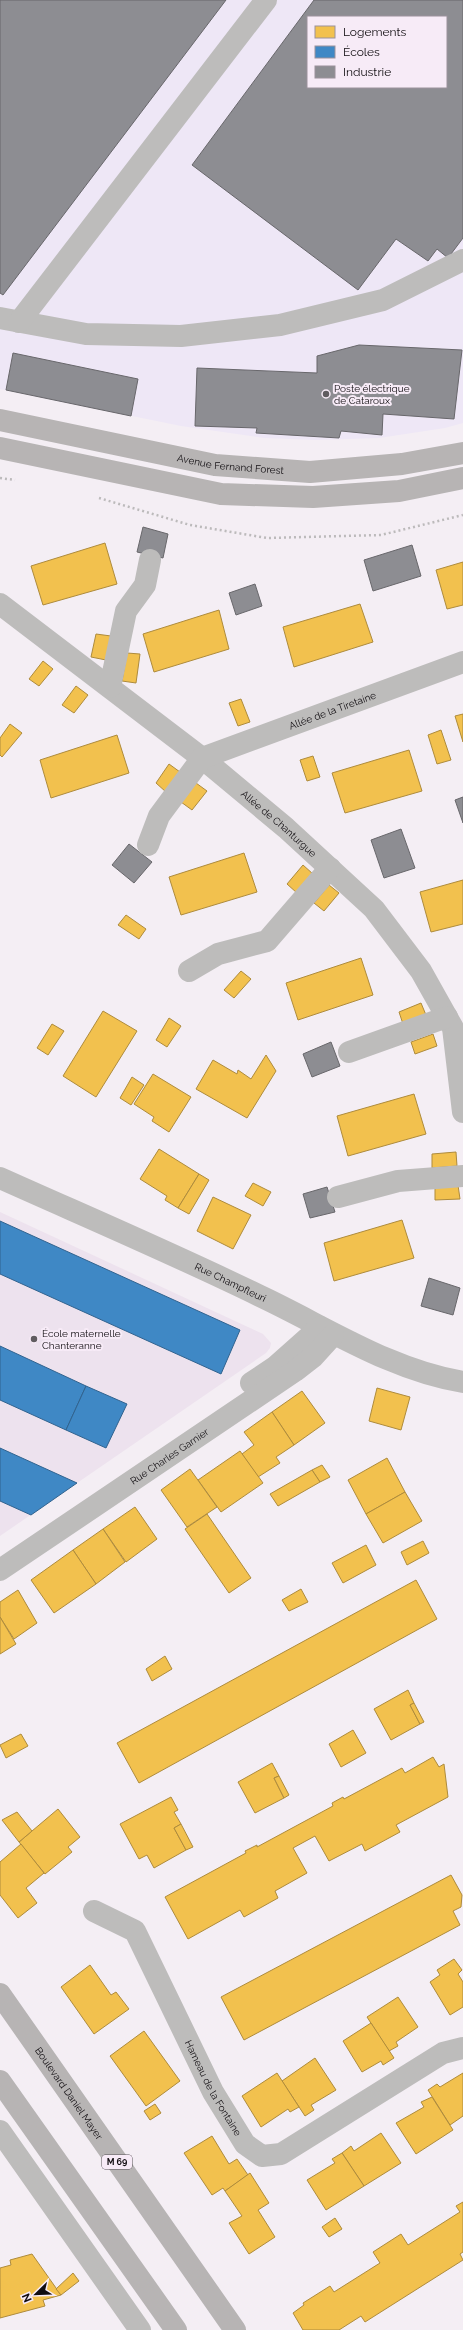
<svg xmlns="http://www.w3.org/2000/svg" width="463" height="2330" viewBox="0 0 463 2330" font-family="Raleway,sans-serif">
  <rect width="100%" height="100%" fill="#f4eef4"/>
  <path fill="#eee7f6" fill-rule="evenodd" d="M0,0H463V423L445,428L379,438L316,440L264,438L181,426L0,389ZM308,17H446V87H308Z"/>
  <path fill="#ede2ee" d="M0,1212L263,1334L271,1343L270,1348L266,1353L0,1536Z"/>
  <g fill="#f2c14e" stroke="#ae8b3c">
    <path d="M105,543L117,584L43,605L31,566Z"/>
    <path d="M463,562V605L447,609L436,570Z"/>
    <path d="M360,604L373,642L294,667L283,627Z"/>
    <path d="M219,610L229,649L154,672L143,634Z"/>
    <path d="M96,634L111,636L106,660L91,657Z"/>
    <path d="M127,653L140,654L136,683L122,681Z"/>
    <path d="M43,661L53,669L39,686L29,679Z"/>
    <path d="M76,686L88,695L74,713L62,705Z"/>
    <path d="M241,699L250,722L238,726L229,703Z"/>
    <path d="M463,714V742L455,716Z"/>
    <path d="M10,724L22,733L2,757L0,755V738Z"/>
    <path d="M441,730L451,760L437,764L428,735Z"/>
    <path d="M117,735L129,773L51,798L40,760Z"/>
    <path d="M409,750L422,791L345,813L332,773Z"/>
    <path d="M313,756L320,777L307,781L300,760Z"/>
    <path d="M169,764L180,772L166,792L156,783Z"/>
    <path d="M196,783L207,791L192,810L181,802Z"/>
    <path d="M244,853L257,892L181,915L169,877Z"/>
    <path d="M303,865L313,874L297,893L287,884Z"/>
    <path d="M463,880V924L431,932L420,892Z"/>
    <path d="M329,885L339,893L324,911L314,903Z"/>
    <path d="M126,915L146,929L139,939L118,925Z"/>
    <path d="M361,958L373,995L298,1020L286,983Z"/>
    <path d="M241,971L251,979L234,998L224,990Z"/>
    <path d="M421,1003L426,1015L403,1024L399,1012Z"/>
    <path d="M103,1011L137,1031L96,1097L63,1076Z"/>
    <path d="M169,1018L181,1026L167,1047L156,1040Z"/>
    <path d="M52,1024L64,1031L48,1055L37,1048Z"/>
    <path d="M433,1034L437,1046L415,1054L411,1042Z"/>
    <path d="M266,1055L276,1071L247,1118L196,1089L213,1060L237,1074L238,1070L251,1079Z"/>
    <path d="M153,1074L191,1097L169,1132L152,1121L154,1117L134,1104Z"/>
    <path d="M132,1077L144,1085L131,1105L120,1098Z"/>
    <path d="M414,1094L426,1134L348,1156L337,1116Z"/>
    <path d="M159,1149L199,1174L178,1208L165,1200L167,1196L140,1179Z"/>
    <path d="M456,1152L457,1166L432,1168V1154Z"/>
    <path d="M199,1174L209,1180L189,1214L178,1208Z"/>
    <path d="M253,1183L271,1192L263,1206L245,1196Z"/>
    <path d="M458,1185L460,1199L435,1200V1187Z"/>
    <path d="M213,1197L251,1215L233,1249L197,1231Z"/>
    <path d="M402,1220L414,1258L334,1281L324,1243Z"/>
    <path d="M377,1388L410,1397L401,1430L369,1421Z"/>
    <path d="M302,1391L325,1423L294,1445L272,1412Z"/>
    <path d="M272,1412L294,1445L276,1457L280,1463L258,1477L242,1454L254,1445L244,1432Z"/>
    <path d="M240,1451L263,1483L221,1512L198,1480Z"/>
    <path d="M387,1458L405,1492L366,1514L348,1480Z"/>
    <path d="M322,1465L330,1477L320,1482L312,1470Z"/>
    <path d="M190,1469L217,1507L187,1527L161,1490Z"/>
    <path d="M312,1470L320,1482L278,1506L270,1494Z"/>
    <path d="M405,1492L422,1521L383,1543L366,1514Z"/>
    <path d="M135,1507L157,1539L126,1562L103,1529Z"/>
    <path d="M207,1514L251,1578L229,1593L185,1529Z"/>
    <path d="M103,1529L125,1562L96,1584L73,1550Z"/>
    <path d="M423,1541L429,1553L407,1565L401,1552Z"/>
    <path d="M366,1545L376,1565L343,1583L332,1563Z"/>
    <path d="M73,1550L96,1584L54,1613L31,1580Z"/>
    <path d="M416,1580L437,1619L139,1783L117,1743Z"/>
    <path d="M301,1589L308,1602L289,1611L282,1600Z"/>
    <path d="M18,1590L37,1623L14,1639L0,1617V1602Z"/>
    <path d="M0,1617L16,1644L0,1654Z"/>
    <path d="M165,1656L172,1669L152,1681L146,1669Z"/>
    <path d="M408,1690L414,1703L410,1705L420,1724L391,1740L374,1709Z"/>
    <path d="M414,1703L424,1722L420,1724L410,1705Z"/>
    <path d="M353,1730L366,1753L341,1767L329,1744Z"/>
    <path d="M21,1734L28,1746L6,1758L0,1745Z"/>
    <path d="M433,1757L439,1767L444,1764L448,1797L396,1825L400,1832L365,1851L362,1844L329,1861L315,1836L293,1848L307,1873L275,1891L278,1898L244,1917L240,1910L188,1939L165,1897L246,1853L245,1851L257,1845V1847L333,1806L332,1803L343,1797L344,1799L402,1768L405,1773Z"/>
    <path d="M272,1763L279,1776L274,1778L284,1798L255,1813L238,1782Z"/>
    <path d="M279,1776L289,1795L284,1798L274,1778Z"/>
    <path d="M171,1797L178,1810L174,1812L181,1824L174,1828L186,1850L154,1868L147,1855L139,1859L120,1824Z"/>
    <path d="M58,1809L80,1837L68,1847L72,1852L45,1874L19,1842Z"/>
    <path d="M17,1812L32,1831L19,1842L2,1820Z"/>
    <path d="M181,1824L193,1847L186,1850L174,1828Z"/>
    <path d="M21,1844L44,1873L26,1888L37,1903L18,1918L0,1895V1862Z"/>
    <path d="M451,1875L462,1895L461,1907L453,1911L460,1925L244,2040L221,1997Z"/>
    <path d="M454,1959L462,1970L458,1974L463,1982V2007L450,2015L430,1982L440,1975L437,1970Z"/>
    <path d="M90,1965L111,1995L116,1992L129,2009L94,2034L61,1987Z"/>
    <path d="M398,1997L418,2027L396,2042L398,2046L389,2051L367,2017Z"/>
    <path d="M371,2023L394,2058L383,2065L381,2061L362,2072L343,2041Z"/>
    <path d="M144,2031L180,2081L146,2106L110,2056Z"/>
    <path d="M315,2058L336,2090L311,2105L314,2110L305,2116L282,2081Z"/>
    <path d="M277,2073L299,2107L290,2112L288,2109L261,2127L242,2096Z"/>
    <path d="M463,2073V2116L450,2125L428,2090L437,2084L440,2087Z"/>
    <path d="M432,2097L453,2130L416,2154L396,2123L424,2107L421,2102Z"/>
    <path d="M155,2104L161,2113L150,2120L144,2111Z"/>
    <path d="M381,2133L401,2163L364,2186L342,2153L351,2146L354,2151Z"/>
    <path d="M212,2136L229,2164L237,2159L248,2175L225,2191L223,2188L212,2195L184,2153Z"/>
    <path d="M342,2153L364,2186L326,2210L307,2180L335,2163L332,2159Z"/>
    <path d="M250,2173L269,2203L258,2210L275,2237L249,2254L229,2223L242,2216L225,2191Z"/>
    <path d="M463,2202V2252L460,2254L463,2260L365,2322L361,2316L339,2330H303L293,2313L304,2305L303,2303L330,2286L334,2292L380,2263L373,2252L401,2234L408,2245L460,2212L456,2206Z"/>
    <path d="M335,2218L342,2229L329,2237L322,2227Z"/>
    <path d="M32,2254L61,2295L43,2300L45,2306L0,2318V2268L11,2265L10,2260Z"/>
    <path d="M73,2273L79,2281L61,2295L56,2289Z"/>
  </g>
  <g fill="#3f88c5" stroke="#31638f">
    <path d="M0,1221L240,1330L221,1374L0,1274Z"/>
    <path d="M0,1346L86,1386L66,1430L0,1400Z"/>
    <path d="M86,1386L127,1404L106,1448L66,1430Z"/>
    <path d="M0,1448L77,1483L31,1515L0,1501Z"/>
  </g>
  <g fill="#8d8d92" stroke="#68676b" fill-rule="evenodd">
    <path d="M0,0H226L3,295L0,293Z"/>
    <path d="M314,0H463V238L448,258L437,249L428,261L396,239L358,290L192,165ZM308,17H446V87H308Z"/>
    <path d="M359,345L462,350L454,419L383,414L382,435L341,431L339,438L256,433L257,428L195,426L197,368L317,373V356Z"/>
    <path d="M13,353L138,379L131,416L6,390Z"/>
    <path d="M143,527L168,534L163,558L137,552Z"/>
    <path d="M412,545L421,576L373,591L364,560Z"/>
    <path d="M255,584L262,606L236,615L229,593Z"/>
    <path d="M463,797V823L455,800Z"/>
    <path d="M401,829L415,868L384,878L371,840Z"/>
    <path d="M129,844L152,862L134,883L112,865Z"/>
    <path d="M331,1042L340,1066L312,1077L303,1054Z"/>
    <path d="M327,1187L335,1212L310,1218L303,1194Z"/>
    <path d="M429,1278L460,1288L453,1315L421,1306Z"/>
  </g>
  <g fill="none" stroke-linecap="round" stroke-linejoin="round">
    <g stroke="#bcbabb" stroke-width="2.5" stroke-dasharray="2 3" stroke-linecap="butt">
      <path d="M0,478L15,480"/>
      <path d="M99,498L190,525L267,538L381,535L463,515"/>
    </g>
    <g stroke="#bdbcbb" stroke-width="22">
      <path d="M0,318L86,334L181,336L280,325L383,300L463,260"/>
      <path d="M19,322L266,0"/>
      <path id="s1" d="M0,604L202,758L286,828L374,909L421,971L453,1028L463,1112"/>
      <path d="M110,687L126,611L145,585L150,560"/>
      <path id="s2" d="M148,845L159,816L202,758L463,662"/>
      <path d="M189,971L218,954L267,941L330,868"/>
      <path d="M349,1052L447,1017"/>
      <path id="s3" d="M0,1178C87,1217 174,1254 260,1296C326,1327 390,1370 463,1382"/>
      <path d="M338,1197L398,1181L463,1176"/>
      <path d="M251,1383L275,1367L320,1327"/>
      <path id="s4" d="M0,1570L295,1371L313,1357L333,1335"/>
      <path id="s5" d="M94,1911L135,1931L213,2092L245,2144L262,2156L281,2154L443,2053L463,2048"/>
      <path d="M0,2131L140,2330"/>
    </g>
    <g stroke="#b7b4b4" stroke-width="22">
      <path id="s6" d="M0,420L215,465L310,472L402,464L463,453"/>
      <path d="M0,448L221,494L313,497L399,491L463,478"/>
      <path id="s7" d="M0,1994L235,2330"/>
      <path d="M0,2081L176,2330"/>
    </g>
  </g>
  <g fill="#605c60" stroke="#f7ebf7" stroke-width="1.5">
    <circle cx="326" cy="394" r="4"/>
    <circle cx="34" cy="1339" r="4"/>
  </g>
  <g text-anchor="middle" stroke-width="4" stroke-linejoin="round" paint-order="stroke">
    <rect fill="#f7ebf7" stroke="#565056" stroke-width="1" x="102" y="2155" width="30" height="14" rx="3"/>
    <g font-size="9" font-weight="bold" fill="#110d11">
      <text x="117" y="2165">M 69</text>
    </g>
    <g font-size="10" fill="#110d11" stroke="#f7ebf7" text-anchor="start">
      <text x="334" y="392">Poste électrique<tspan x="334" dy="12">de Cataroux</tspan></text>
      <text x="42" y="1337">École maternelle<tspan x="42" dy="12">Chanteranne</tspan></text>
    </g>
    <g font-size="10" fill="#110d11" stroke="#f7ebf7">
      <text dy="4" stroke="none"><textPath href="#s6" startOffset="235">Avenue Fernand Forest</textPath></text>
      <text dy="4" stroke="none"><textPath href="#s2" startOffset="242">Allée de la Tiretaine</textPath></text>
      <text dy="4" stroke="none"><textPath href="#s1" startOffset="355">Allée de Chanturgue</textPath></text>
      <text dy="4" stroke="none"><textPath href="#s3" startOffset="253">Rue Champfleuri</textPath></text>
      <text dy="4" stroke="none"><textPath href="#s4" startOffset="204">Rue Charles Garnier</textPath></text>
      <text dy="4" stroke="none"><textPath href="#s5" startOffset="221">Hameau de la Fontaine</textPath></text>
      <text dy="4" stroke="none"><textPath href="#s7" startOffset="121">Boulevard Daniel Mayer</textPath></text>
    </g>
  </g>
  <rect x="307" y="16" width="140" height="72" fill="#f7ebf7" stroke="#9b929b"/>
  <rect x="315" y="26" width="20" height="12" fill="#f2c14e" stroke="#9b929b"/>
  <text x="343" y="36" font-size="12" fill="#110d11">Logements</text>
  <rect x="315" y="46" width="20" height="12" fill="#3f88c5" stroke="#9b929b"/>
  <text x="343" y="56" font-size="12" fill="#110d11">Écoles</text>
  <rect x="315" y="66" width="20" height="12" fill="#8d8d92" stroke="#9b929b"/>
  <text x="343" y="76" font-size="12" fill="#110d11">Industrie</text>
  <g transform="translate(36 2294) rotate(247)" stroke="#f7ebf7" stroke-width="3" paint-order="stroke">
  <path d="M0-3L7 15L0 10L-7 15Z" fill="#110d11"/>
  <text y="-6" font-size="11" font-weight="bold" text-anchor="middle" fill="#110d11">N</text>
  </g>
</svg>
